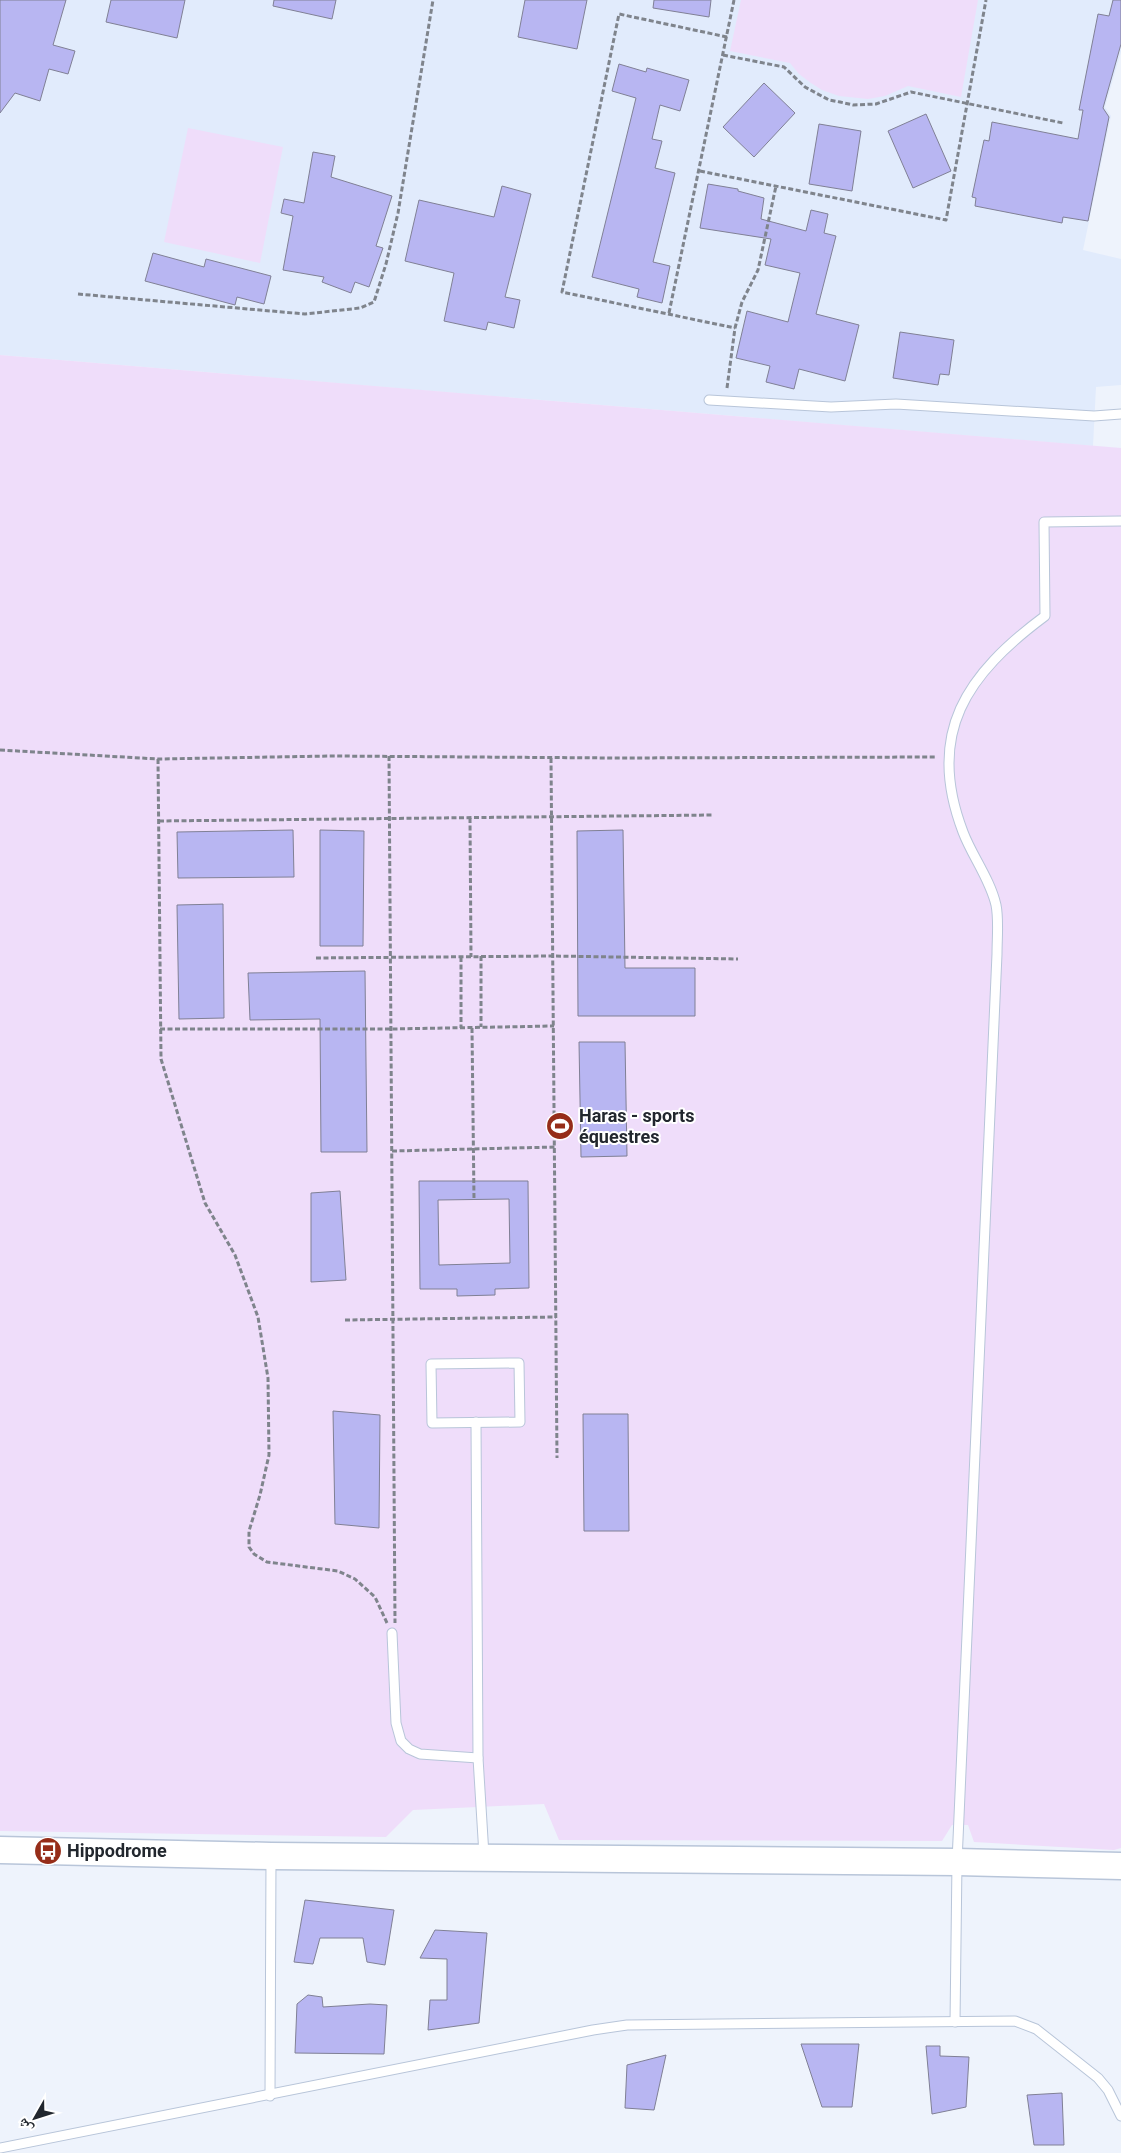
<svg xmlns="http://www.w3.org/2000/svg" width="1121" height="2153" viewBox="0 0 1121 2153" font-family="Roboto,'Noto Naskh Arabic',sans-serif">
  <rect width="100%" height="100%" fill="#eef3fc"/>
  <path fill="#e1ebfc" d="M0,0H1121V52L1105,107L1111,116L1083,250L1121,259V385L1096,387L1093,446L0,355Z"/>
  <g fill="#efddfa">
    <path d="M741,0H978L961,97L908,86L885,96L868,99L839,96L822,90L811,83L799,74L790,63L730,51Z"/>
    <path d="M188,128L283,147L260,263L164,242Z"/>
    <path d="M0,355L1121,448V1848L1114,1850L974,1842L968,1825H952L942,1841L559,1840L544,1804L413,1810L386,1837L0,1831Z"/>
  </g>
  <g fill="#b8b6f2" stroke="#808095" fill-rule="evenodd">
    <path d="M0,0H66L53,45L75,51L68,74L49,69L40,101L15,93L0,113Z"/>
    <path d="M111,0H185L177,38L106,22Z"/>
    <path d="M274,0H336L332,19L273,6Z"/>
    <path d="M525,0H587L577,49L518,37Z"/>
    <path d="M654,0H711L709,17L653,8Z"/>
    <path d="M1113,0H1121V44L1103,108L1109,117L1088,221L1063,217L1062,223L975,206L976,198L972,197L984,140L989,141L992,122L1078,139L1083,110H1079L1098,14L1109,16Z"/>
    <path d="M619,64L646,72L647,68L689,80L680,111L660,105L652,139L662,141L655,168L675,173L653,262L670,266L662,303L637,297L639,289L592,277L636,98L612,91Z"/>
    <path d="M764,83L795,113L754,157L723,127Z"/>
    <path d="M926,114L951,171L913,188L888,131Z"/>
    <path d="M819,124L861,131L852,191L809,184Z"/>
    <path d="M313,152L335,156L331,177L392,196L376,246L383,248L369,287L355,282L351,293L322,282L324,277L283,270L293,216L281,213L284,199L304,203Z"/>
    <path d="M708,184L738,189V191L764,198L761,219L806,231L811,210L828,214L824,233L836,236L816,314L859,325L845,381L799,369L794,389L766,382L770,366L736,358L747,311L788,322L800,273L765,265L771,239L700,228Z"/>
    <path d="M502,186L531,194L505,297L520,300L514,328L488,322L486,330L444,321L454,273L405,261L419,200L494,217Z"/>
    <path d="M153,253L204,267L206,259L271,276L264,304L237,297L235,305L145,281Z"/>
    <path d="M900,332L954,340L949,375L940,374L938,385L893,378Z"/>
    <path d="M293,830L294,877L178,878L177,832Z"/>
    <path d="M320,830L364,831L363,946H320Z"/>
    <path d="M623,830L625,968H695V1016H578L577,831Z"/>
    <path d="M223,904L224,1018L179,1019L177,905Z"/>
    <path d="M365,971L367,1152H321L320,1019L250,1020L248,973Z"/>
    <path d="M579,1042H625L627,1156L581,1157Z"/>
    <path d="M419,1181H528L529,1288L495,1289V1295L457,1296V1289H420ZM509,1199L510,1263L439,1265L438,1200Z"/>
    <path d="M340,1191L346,1280L311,1282V1193Z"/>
    <path d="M333,1411L380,1415L379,1528L335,1524Z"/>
    <path d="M583,1414H628L629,1531H584Z"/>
    <path d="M305,1900L394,1910L385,1965L367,1962L363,1938H320L313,1964L294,1962Z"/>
    <path d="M435,1930L487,1933L479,2023L428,2030L430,2000H447V1959L420,1958Z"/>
    <path d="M308,1995L322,1997L323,2007L370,2004L387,2005L384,2054L295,2053L297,2004Z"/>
    <path d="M801,2044H859L852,2107H822Z"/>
    <path d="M926,2046H940V2056L969,2057L966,2107L932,2114Z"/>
    <path d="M666,2055L654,2110L625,2108L627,2065Z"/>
    <path d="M1062,2093L1064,2145H1034L1027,2095Z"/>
  </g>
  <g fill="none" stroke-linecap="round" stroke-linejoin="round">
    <g stroke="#b8c5d9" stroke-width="11">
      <g id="lane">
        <path d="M709,400L831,407L896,404L1094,416L1121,414"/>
        <path d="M519,1363L520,1422L432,1423L431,1364Z"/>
        <path d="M476,1422L478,1758L484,1855"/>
        <path d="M392,1633L396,1723L401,1741L409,1749L420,1754L478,1758"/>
        <path d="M955,2022L957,1862L997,954C997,938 999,920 996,905C990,879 972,856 963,832C925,733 967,674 1045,616L1044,522L1121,521"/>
        <path d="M270,2096L271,1858"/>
        <path d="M0,2148L593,2030L627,2025L1015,2021L1036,2029L1098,2078L1108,2090L1121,2116"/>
      </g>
    </g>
    <g stroke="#b8c5d9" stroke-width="29">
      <path id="secondary" d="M0,1850L271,1856L957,1862L1121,1866"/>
    </g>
    <g stroke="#7f848c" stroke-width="3" stroke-dasharray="5 2.5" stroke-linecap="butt">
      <path d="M727,37L619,14L562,292L735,328"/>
      <path d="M723,55L784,67L805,87L829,100L840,102L853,105L876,104L911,92L1063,123"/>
      <path d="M700,171L946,220L986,0"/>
      <path d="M78,294L305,314L360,308L374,302L386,264L398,213L433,0"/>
      <path d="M669,313L734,0"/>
      <path d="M727,388L735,328L742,302L758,270L776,186"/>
      <path d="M0,750L158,759L332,756L616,758L937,757"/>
      <path d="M389,756L395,1623"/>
      <path d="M551,758L557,1458"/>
      <path d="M158,759L161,1059L205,1203L235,1255L258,1317L268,1378L269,1455L260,1495L249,1531V1547L254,1554L267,1562L338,1571L355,1579L375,1597L387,1623"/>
      <path d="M470,818L471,957"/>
      <path d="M159,821L712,815"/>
      <path d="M481,956V1027"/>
      <path d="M461,957V1028"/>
      <path d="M316,958L553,956L738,959"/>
      <path d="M472,1028L474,1199"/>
      <path d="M160,1029H391L554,1026"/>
      <path d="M392,1151L555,1147"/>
      <path d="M345,1320L556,1317"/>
    </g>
    <use href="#lane" stroke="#fff" stroke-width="9"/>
    <use href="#secondary" stroke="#fff" stroke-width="26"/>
  </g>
  <defs>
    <g id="stadium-disc" transform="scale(1.4375)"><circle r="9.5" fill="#962d19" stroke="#fff"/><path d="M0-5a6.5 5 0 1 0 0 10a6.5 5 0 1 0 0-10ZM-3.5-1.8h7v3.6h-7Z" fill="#fff"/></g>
    <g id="bus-disc" transform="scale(1.4375)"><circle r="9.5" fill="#962d19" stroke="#fff"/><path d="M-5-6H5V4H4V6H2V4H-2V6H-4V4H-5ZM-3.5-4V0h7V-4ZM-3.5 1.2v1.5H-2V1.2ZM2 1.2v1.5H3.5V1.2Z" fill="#fff"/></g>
  </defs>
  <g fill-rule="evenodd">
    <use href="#stadium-disc" x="560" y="1126"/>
    <use href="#bus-disc" x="48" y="1851"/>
  </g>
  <g text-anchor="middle" stroke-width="4" stroke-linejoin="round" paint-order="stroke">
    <g font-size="18" font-weight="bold" fill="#22272e" stroke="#fff" text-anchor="start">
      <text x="579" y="1122">Haras - sports<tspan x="579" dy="21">équestres</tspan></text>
      <text x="67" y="1857">Hippodrome</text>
    </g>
  </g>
  <g transform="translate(35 2118) rotate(231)" stroke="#ffffff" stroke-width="4" paint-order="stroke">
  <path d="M0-4L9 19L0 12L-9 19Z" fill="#22272e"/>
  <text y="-8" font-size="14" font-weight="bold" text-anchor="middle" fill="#22272e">ش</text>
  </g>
</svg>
